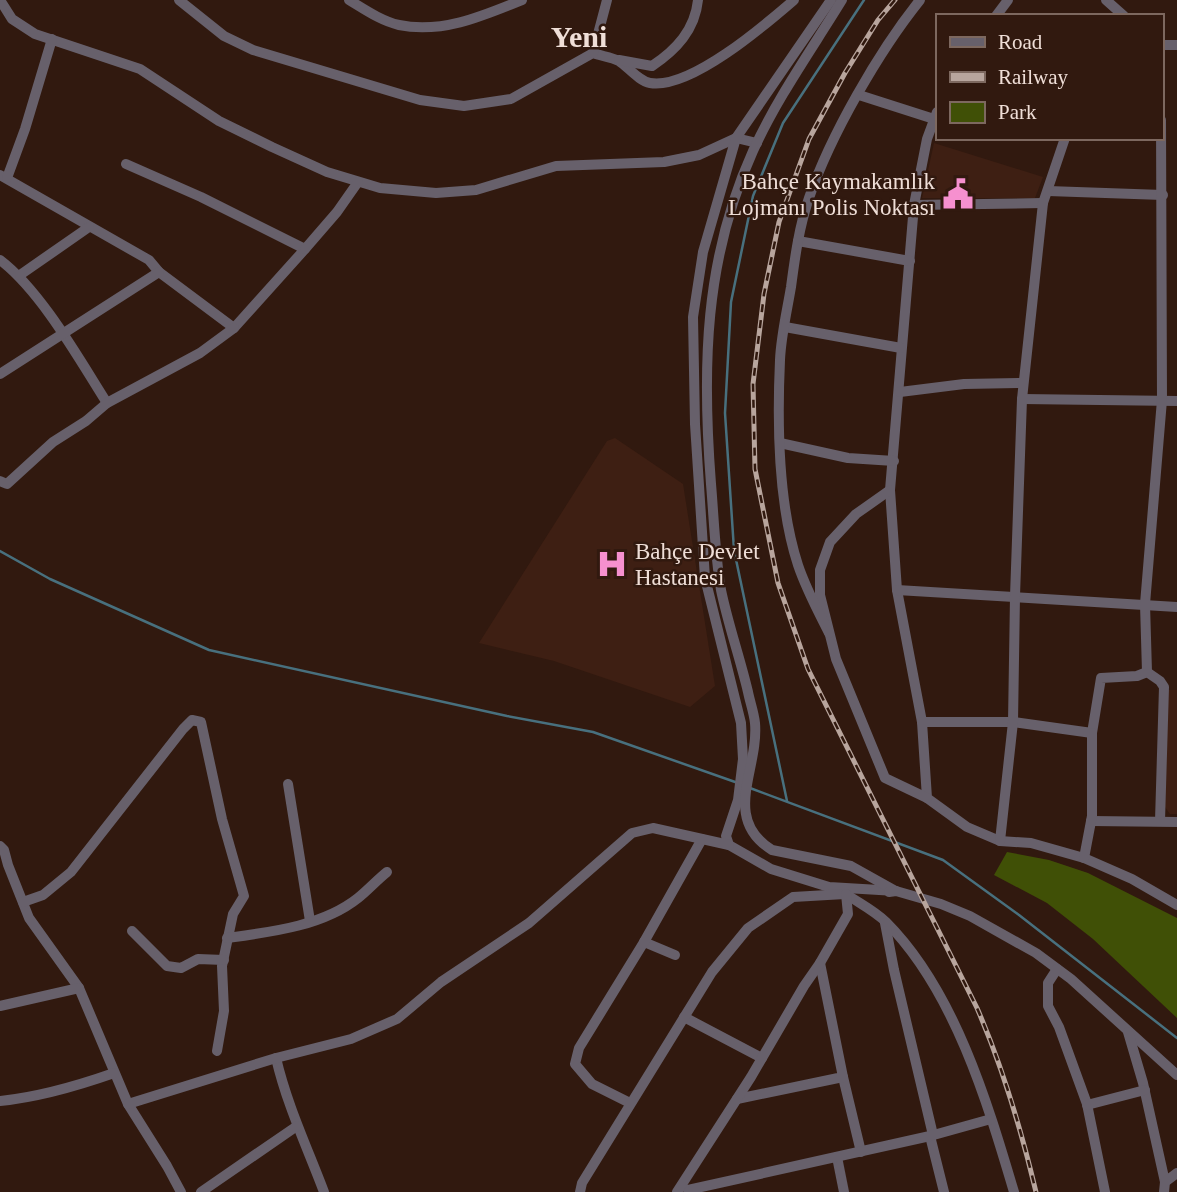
<svg xmlns="http://www.w3.org/2000/svg" width="1177" height="1192" viewBox="0 0 1177 1192" font-family="'Times New Roman',serif">
  <rect width="100%" height="100%" fill="#31190f"/>
  <g fill="#3e1f13">
    <path d="M934,143L1043,177L1035,198H922Z"/>
    <path d="M615,438L683,484L715,686L690,707L554,661L479,643L607,441Z"/>
    <path d="M1168,690H1177V814H1170L1165,807Z"/>
  </g>
  <path fill="#405006" d="M1007,852L1049,860L1088,873L1177,918V1018L1093,939L1047,903L994,875Z"/>
  <g fill="none" stroke-linecap="round" stroke-linejoin="round">
    <g stroke="#48707e" stroke-width="2.5">
      <path d="M0,551L50,579L209,650L507,716L593,732L738,783"/>
      <path d="M750,788L943,860L1019,915L1177,1038"/>
      <path d="M787,801L734,550L725,413L731,302L753,196L783,123L864,0"/>
    </g>
    <g stroke="#67606b" stroke-width="10">
      <path d="M0,0L12,19L35,34L140,69L219,121L272,147L327,172L380,188L436,193L476,190L556,166L664,162L699,155L736,138L757,143"/>
      <path d="M179,0L224,36L253,50L420,100L464,106L511,99L593,53C601,56 611,57 619,61C628,67 639,81 650,83C690,90 765,25 794,0"/>
      <path d="M349,0C364,9 381,21 399,25C441,34 483,16 522,0"/>
      <path d="M831,0L736,138L703,252L693,317L695,424L705,578L741,723L743,759L738,800L726,836L729,845L771,869L829,887L896,891"/>
      <path d="M842,0C812,49 777,98 753,151C704,259 702,368 711,484C714,519 715,555 721,590C728,624 740,658 748,692C750,702 754,713 755,723C759,770 721,818 772,850L851,866L894,890"/>
      <path d="M1106,0L1124,16"/>
      <path d="M996,16L1008,0"/>
      <path d="M1161,45H1177"/>
      <path d="M593,53L607,0"/>
      <path d="M619,60L652,66C676,50 695,30 698,0"/>
      <path d="M859,95L934,119"/>
      <path d="M937,112L927,139L914,205L890,490L897,590L922,722L927,798L967,827L1000,841L1031,843L1084,858L1132,879L1177,905"/>
      <path d="M0,175L149,260L159,272L234,328L305,249L201,197L126,164"/>
      <path d="M7,178L25,129L52,39"/>
      <path d="M1048,191L1163,195"/>
      <path d="M914,205L1043,203"/>
      <path d="M798,241L910,261"/>
      <path d="M305,249L337,212L358,182"/>
      <path d="M0,260C41,291 79,359 107,403"/>
      <path d="M20,275L89,227"/>
      <path d="M785,327L901,348"/>
      <path d="M0,374L159,272"/>
      <path d="M900,392L964,384L1023,383"/>
      <path d="M1022,399L1177,401"/>
      <path d="M780,443L848,458L894,461"/>
      <path d="M0,481L7,484L53,442L86,421L107,403L200,353L234,328"/>
      <path d="M890,490L856,514L830,542L820,570V595L836,659L885,778L927,798"/>
      <path d="M897,590L1177,607"/>
      <path d="M829,633C818,611 806,589 798,565C778,504 777,425 780,360C781,336 787,311 791,287C795,257 799,227 809,198C830,136 879,51 920,0"/>
      <path d="M1147,672L1160,681L1164,687L1160,821"/>
      <path d="M922,722H1013L1092,733L1101,678L1137,676L1147,672L1145,604L1162,400L1161,120"/>
      <path d="M288,784L310,921"/>
      <path d="M1091,821L1177,822"/>
      <path d="M1000,841L1013,722L1015,596L1022,399L1043,203L1065,138"/>
      <path d="M0,846L4,850L8,865L29,918L79,988L128,1104L167,1166L181,1192"/>
      <path d="M1084,858L1092,816V733"/>
      <path d="M889,892L896,891L941,904L970,916L1036,953L1071,979L1177,1075"/>
      <path d="M846,894C859,903 875,911 886,922C954,990 987,1101 1014,1192"/>
      <path d="M23,902L43,895L71,872L183,729L192,720L201,722L222,819L244,896L233,914L222,966L224,1011L217,1051"/>
      <path d="M885,923L894,970L933,1135"/>
      <path d="M132,931L167,966L181,968L198,959L224,960"/>
      <path d="M227,938C271,932 323,926 358,898C368,890 377,880 387,872"/>
      <path d="M644,942L675,955"/>
      <path d="M1057,969L1048,983V1006L1059,1027L1087,1104L1105,1192"/>
      <path d="M0,1006L79,988"/>
      <path d="M684,1017L762,1058"/>
      <path d="M1128,1032L1143,1083L1165,1182"/>
      <path d="M276,1058C287,1105 307,1147 324,1192"/>
      <path d="M843,1077L861,1152"/>
      <path d="M737,1099L843,1077L820,963"/>
      <path d="M0,1101C40,1097 77,1086 114,1073"/>
      <path d="M630,1103L592,1084L575,1064L579,1048L644,942L702,839"/>
      <path d="M128,1104L276,1058L351,1039L397,1019L441,982L529,923L632,833L653,828L729,845"/>
      <path d="M1087,1105L1145,1090"/>
      <path d="M930,1136L944,1192"/>
      <path d="M837,1157L844,1192"/>
      <path d="M688,1190L930,1136L991,1119"/>
      <path d="M201,1192L297,1126"/>
      <path d="M580,1192L582,1183L712,972L748,928L793,897L845,894"/>
      <path d="M677,1192L751,1077L804,986L820,963L848,914L846,894"/>
      <path d="M1164,1192L1165,1182L1177,1173"/>
    </g>
    <g stroke="#b8a59d" stroke-width="5">
      <path id="rail" d="M895,0L878,20L845,73L809,139L779,222L764,294L753,384L755,469L778,583L808,669L977,1008C1003,1068 1021,1129 1036,1192"/>
    </g>
    <use href="#rail" stroke="#31190f" stroke-width="2.5" stroke-dasharray="8" stroke-linecap="butt"/>
  </g>
  <defs>
    <g id="civic-bare" transform="scale(2.415)"><path d="M-.6-6.5H3V-4.5H.6V-3L4-1V1h2V6H-6V1h2V-1L-.6-3ZM-1.2 2.5V6h2.4V2.5Z" fill="#f690cf" stroke="#31190f" stroke-width="2.5" paint-order="stroke"/></g>
    <g id="hospital-bare" transform="scale(2.415)"><path d="M-5-5h3v3.5h4V-5h3V5h-3V1.5h-4V5h-3Z" fill="#f690cf" stroke="#31190f" stroke-width="2.5" paint-order="stroke"/></g>
  </defs>
  <g fill-rule="evenodd">
    <use href="#civic-bare" x="958" y="194"/>
    <use href="#hospital-bare" x="612" y="564"/>
  </g>
  <g text-anchor="middle" stroke-width="5" stroke-linejoin="round" paint-order="stroke">
    <g font-size="23" fill="#efded7" stroke="#31190f" text-anchor="end">
      <text x="935" y="189">Bahçe Kaymakamlık<tspan x="935" dy="26">Lojmanı Polis Noktası</tspan></text>
      <text x="635" y="559" text-anchor="start">Bahçe Devlet<tspan x="635" dy="26">Hastanesi</tspan></text>
    </g>
    <g font-size="30" font-weight="bold" fill="#efded7" stroke="#31190f">
      <text x="579" y="47">Yeni</text>
    </g>
  </g>
  <rect x="936" y="14" width="228" height="126" fill="#31190f" stroke="#7d685f" stroke-width="2"/>
  <rect x="950" y="37" width="35" height="10" fill="#67606b" stroke="#7d685f" stroke-width="2"/>
  <text x="998" y="49" font-size="21" fill="#efded7">Road</text>
  <rect x="950" y="72" width="35" height="10" fill="#b8a59d" stroke="#7d685f" stroke-width="2"/>
  <text x="998" y="84" font-size="21" fill="#efded7">Railway</text>
  <rect x="950" y="102" width="35" height="21" fill="#405006" stroke="#7d685f" stroke-width="2"/>
  <text x="998" y="119" font-size="21" fill="#efded7">Park</text>
</svg>
